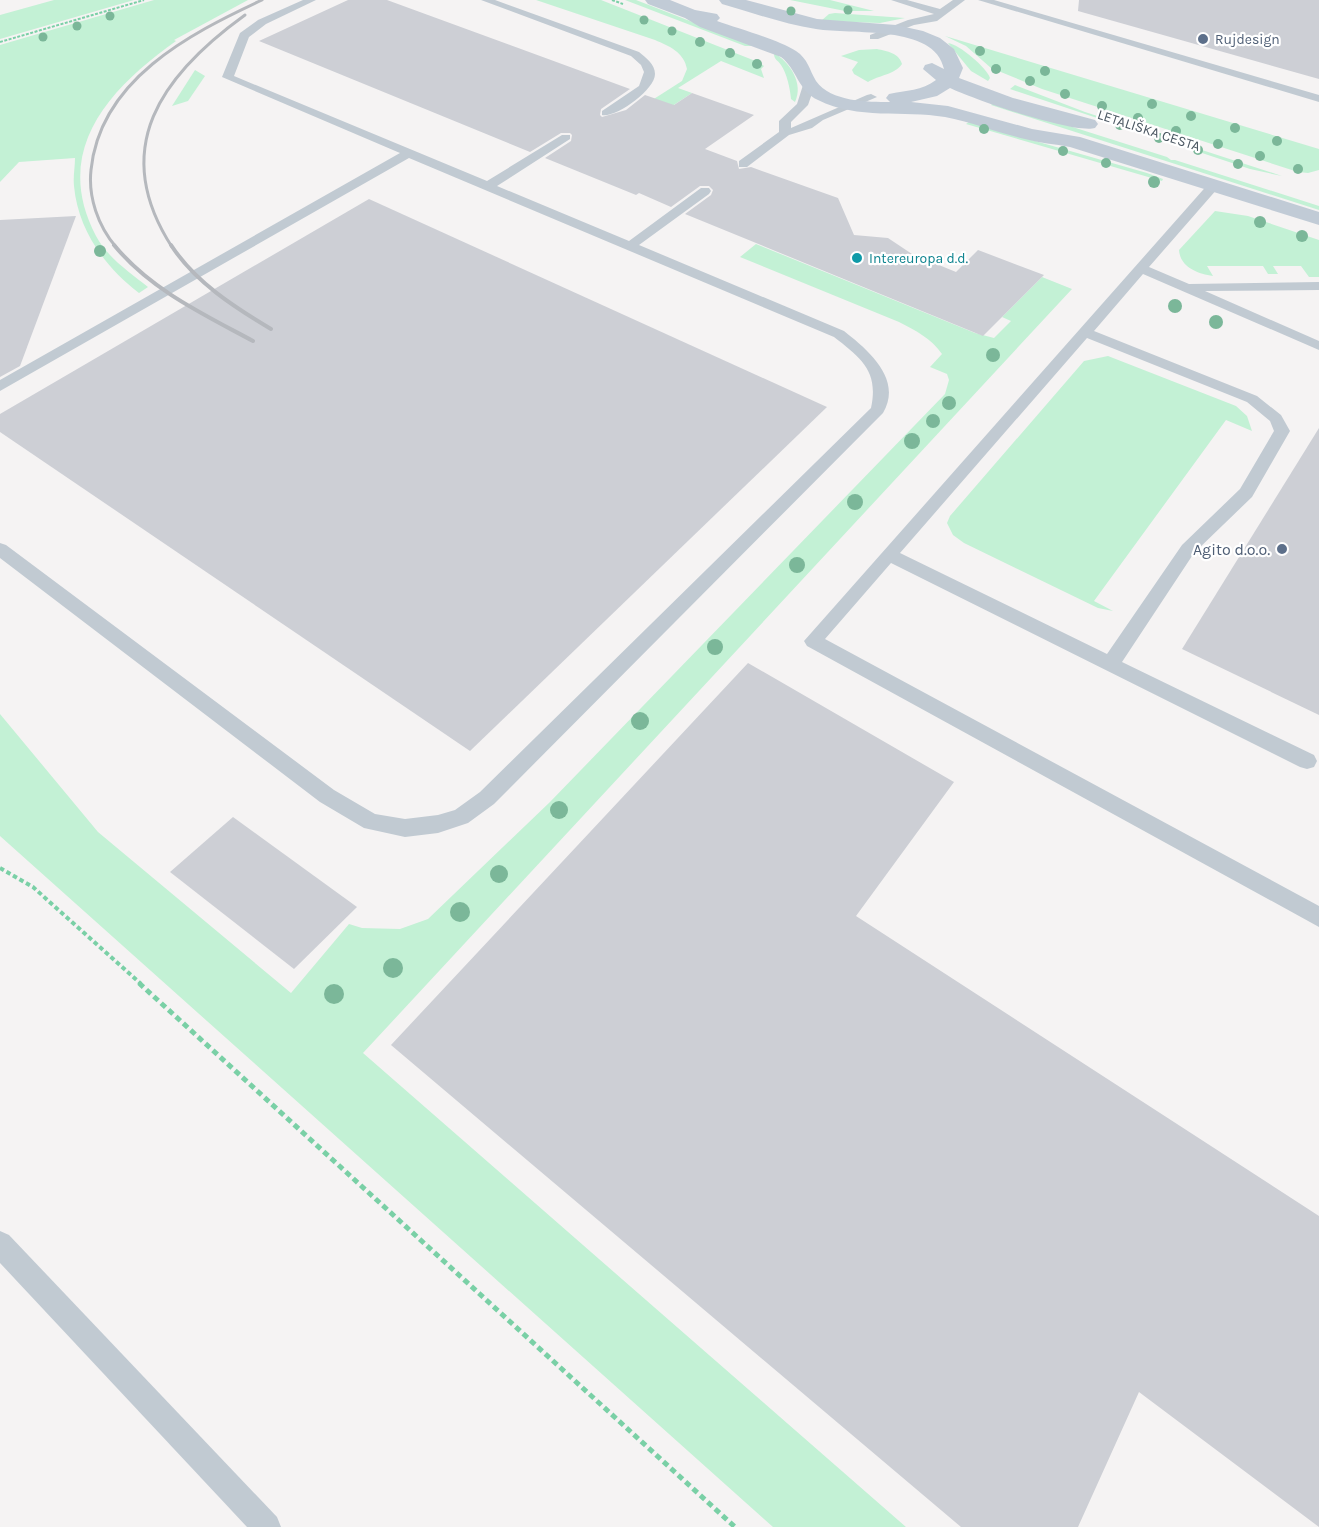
<svg xmlns="http://www.w3.org/2000/svg" width="1319" height="1527" viewBox="0 0 1319 1527" font-family="Karla,sans-serif">
  <rect width="100%" height="100%" fill="#f5f3f3"/>
  <g fill="#c3f1d5">
    <path d="M54,0H134L0,39V15Z"/>
    <path d="M154,0H248L174,40L176,41C110,88 51,150 96,236C107,257 129,272 148,287L139,293C105,267 78,230 74,186C73,177 75,167 75,158L19,162L0,182V45Z"/>
    <path d="M536,0H601L758,62L764,66L761,69L764,78L721,61L678,88L692,93L654,118L635,111L682,81L687,69C684,52 669,46 655,40Z"/>
    <path d="M625,0H636L754,46H745Z"/>
    <path d="M790,0H830L874,11H845Z"/>
    <path d="M835,13L905,18L880,23L821,21L829,14Z"/>
    <path d="M945,36L1319,149V170L1308,173L1298,172L1042,89L991,68L966,46Z"/>
    <path d="M948,43C959,44 987,68 990,78L988,81L971,71Z"/>
    <path d="M877,49C887,51 899,53 902,64C894,75 879,75 868,82L854,74L852,70L858,62L841,56L859,50Z"/>
    <path d="M774,53C790,62 804,84 795,102L791,99C790,88 787,74 781,65C777,59 774,60 774,53Z"/>
    <path d="M195,70L205,76L188,101L172,106Z"/>
    <path d="M1015,85L1085,112L1282,176L1250,169L1010,89Z"/>
    <path d="M994,102L1167,157L1171,160H1175L1319,206V210L991,105Z"/>
    <path d="M969,122L1147,173L1163,179L1162,181L966,124Z"/>
    <path d="M1215,211L1248,216L1319,240V277H1309L1301,266H1273L1278,274H1268L1263,266H1207L1213,276C1198,274 1180,267 1179,250Z"/>
    <path d="M756,244L975,333L994,338L1011,321L1002,317L1042,277L1072,289L363,1053L906,1527H773L0,836V714L98,832L291,993L349,924L362,928L400,929L428,919L550,802L945,394L949,380L947,374L930,367L942,354C931,338 916,331 899,322L740,257Z"/>
    <path d="M1108,356L1236,406L1247,416L1252,431L1226,420L1094,601L1113,611L1098,608L964,543L953,535L947,523L950,516L1084,361Z"/>
  </g>
  <g fill="#cdcfd5">
    <path d="M348,0H387L630,89L601,109L600,115L602,117L626,110L645,95L674,105L692,93L754,115L705,149L737,161L739,169L751,167L838,198L854,235L888,238L912,254L956,272L978,250L1044,275L983,336L685,214L711,195L713,190L709,186H700L671,207L639,193L636,195L545,158L571,141L572,135L570,133H561L530,152L259,41Z"/>
    <path d="M1079,0H1319V79L1078,11Z"/>
    <path d="M369,199L827,407L470,751L0,432V414Z"/>
    <path d="M76,216L20,366L0,377V220Z"/>
    <path d="M1319,428V715L1182,649Z"/>
    <path d="M748,663L954,782L856,916L1319,1216V1527L1139,1392L1078,1527H961L391,1045Z"/>
    <path d="M233,817L357,907L294,969L170,872Z"/>
  </g>
  <g fill="none" stroke-linecap="round" stroke-linejoin="round">
    <g stroke="#7ad0a6" stroke-width="2" stroke-dasharray="3 1.5" stroke-linecap="butt">
      <path d="M612,0L623,4"/>
      <path d="M0,42L144,0"/>
    </g>
    <path stroke="#7ad0a6" stroke-width="4" stroke-dasharray="4.5 3" stroke-linecap="butt" d="M0,868L33,887L141,984"/>
    <path stroke="#7ad0a6" stroke-width="5" stroke-dasharray="6 4" stroke-linecap="butt" d="M139,983L735,1527"/>
    <g fill="#c1cad2" fill-rule="evenodd">
      <path d="M303,0H316L266,24L249,37L234,76L487,181L562,135H570V139L497,186L629,241L701,188H709L711,191L709,194L639,245L844,331C868,350 903,379 883,413L494,804L468,823L438,833L405,837L364,828L320,802L0,558V543L6,545L334,790L375,814L405,819L438,815L455,810L480,792L871,408C879,371 861,358 834,337L409,158L0,391V380L400,153L222,77L240,33L258,20Z"/>
      <path d="M481,0H495L639,52C646,58 655,64 655,74C655,90 616,118 602,115V111L639,86L644,72L641,65L631,56Z"/>
      <path d="M891,0H907L940,9L953,0H965L937,21L914,25L878,39H870V35L908,20L934,14Z"/>
      <path d="M978,0H994L1319,95V102Z"/>
      <path d="M809,82L815,85L808,105L791,122V128L867,95L871,94L877,97L823,120L812,128L789,135L747,167H739V161L779,132V121L797,104L803,85Z"/>
      <path d="M1214,181L1220,185L1218,188L1149,267L1189,284L1319,282V290L1205,291L1319,341V350L1143,274L1094,331L1257,396L1281,415L1290,431L1252,497L1194,553L1122,662L1314,755L1317,761L1314,767L1307,769L1300,767L891,563L825,639L1319,906V927L807,646L804,641L1210,182ZM1087,338L1247,402L1270,421L1274,431L1240,489L1182,545L1107,654L900,553Z"/>
      <path d="M0,1231L9,1235L277,1517L281,1527H247L0,1263Z"/>
    </g>
    <path fill="#c1cbd6" fill-rule="evenodd" d="M645,0H670L695,10L717,14L720,18L717,21C739,29 777,39 796,51C808,59 809,69 816,81C831,102 868,102 890,102L886,98L889,94C906,90 922,91 936,80L923,69L925,65L932,63L944,69C935,24 851,35 816,29C784,24 753,13 722,4L719,0H746L817,19L896,25L923,31L940,38L954,49L963,68L959,78L1013,98L1095,120L1098,124L1095,128C1073,134 973,99 950,88L937,96L911,102L948,106L1032,129L1080,137L1319,212V225L1070,147C1055,144 1039,143 1025,139C998,133 972,122 945,117C903,110 858,120 818,100C798,91 797,69 781,57L700,27L685,18L648,4Z"/>
    <g stroke="#b5b8bd" stroke-width="3">
      <path d="M116,247C98,226 88,197 91,170C100,80 189,34 262,0"/>
      <path d="M172,247C108,148 162,75 245,15"/>
    </g>
    <g stroke="#b5b8bd" stroke-width="4">
      <path d="M114,245C151,290 203,314 253,341"/>
      <path d="M171,245C195,282 234,307 271,329"/>
    </g>
  </g>
  <g fill="#7bb799">
    <circle cx="848" cy="10" r="4.5"/>
    <circle cx="791" cy="11" r="4.5"/>
    <circle cx="110" cy="16" r="4.5"/>
    <circle cx="644" cy="20" r="4.5"/>
    <circle cx="77" cy="26" r="4.5"/>
    <circle cx="672" cy="31" r="4.5"/>
    <circle cx="43" cy="37" r="4.5"/>
    <circle cx="700" cy="42" r="5"/>
    <circle cx="980" cy="51" r="5"/>
    <circle cx="730" cy="53" r="5"/>
    <circle cx="757" cy="64" r="5"/>
    <circle cx="996" cy="69" r="5"/>
    <circle cx="1045" cy="71" r="5"/>
    <circle cx="1030" cy="81" r="5"/>
    <circle cx="1065" cy="94" r="5"/>
    <circle cx="1152" cy="104" r="5"/>
    <circle cx="1102" cy="106" r="5"/>
    <circle cx="1191" cy="116" r="5"/>
    <circle cx="1138" cy="118" r="5"/>
    <circle cx="1120" cy="125" r="5"/>
    <circle cx="1235" cy="128" r="5"/>
    <circle cx="984" cy="129" r="5"/>
    <circle cx="1176" cy="131" r="5"/>
    <circle cx="1159" cy="138" r="5"/>
    <circle cx="1277" cy="141" r="5"/>
    <circle cx="1218" cy="144" r="5"/>
    <circle cx="1198" cy="150" r="5"/>
    <circle cx="1063" cy="151" r="5"/>
    <circle cx="1260" cy="156" r="5"/>
    <circle cx="1106" cy="163" r="5"/>
    <circle cx="1238" cy="164" r="5"/>
    <circle cx="1298" cy="169" r="5"/>
    <circle cx="1154" cy="182" r="6"/>
    <circle cx="1260" cy="222" r="6"/>
    <circle cx="1302" cy="236" r="6"/>
    <circle cx="100" cy="251" r="6"/>
    <circle cx="1175" cy="306" r="7"/>
    <circle cx="1216" cy="322" r="7"/>
    <circle cx="993" cy="355" r="7"/>
    <circle cx="949" cy="403" r="7"/>
    <circle cx="933" cy="421" r="7"/>
    <circle cx="912" cy="441" r="8"/>
    <circle cx="855" cy="502" r="8"/>
    <circle cx="797" cy="565" r="8"/>
    <circle cx="715" cy="647" r="8"/>
    <circle cx="640" cy="721" r="9"/>
    <circle cx="559" cy="810" r="9"/>
    <circle cx="499" cy="874" r="9"/>
    <circle cx="460" cy="912" r="10"/>
    <circle cx="393" cy="968" r="10"/>
    <circle cx="334" cy="994" r="10"/>
  </g>
  <g fill="#5c6f8a" stroke="#fff" stroke-width="2">
    <circle cx="1203" cy="39" r="6"/>
    <circle cx="1282" cy="549" r="6"/>
  </g>
  <circle fill="#0f9aa8" stroke="#fff" stroke-width="2" cx="857" cy="258" r="6"/>
  <g text-anchor="middle" stroke-width="4.5" stroke-linejoin="round" paint-order="stroke">
    <g font-size="14" fill="#4e5e75" stroke="#fff" text-anchor="start">
      <text x="1215" y="44">Rujdesign</text>
    </g>
    <g font-size="14" fill="#4a5661" stroke="#fff">
      <text transform="translate(1149 130) rotate(18)" y="5">LETALIŠKA CESTA</text>
    </g>
    <g font-size="14" fill="#0d838f" stroke="#fff" text-anchor="start">
      <text x="869" y="263">Intereuropa d.d.</text>
    </g>
    <g font-size="16" fill="#4e5e75" stroke="#fff" text-anchor="end">
      <text x="1270" y="555">Agito d.o.o.</text>
    </g>
  </g>
</svg>
